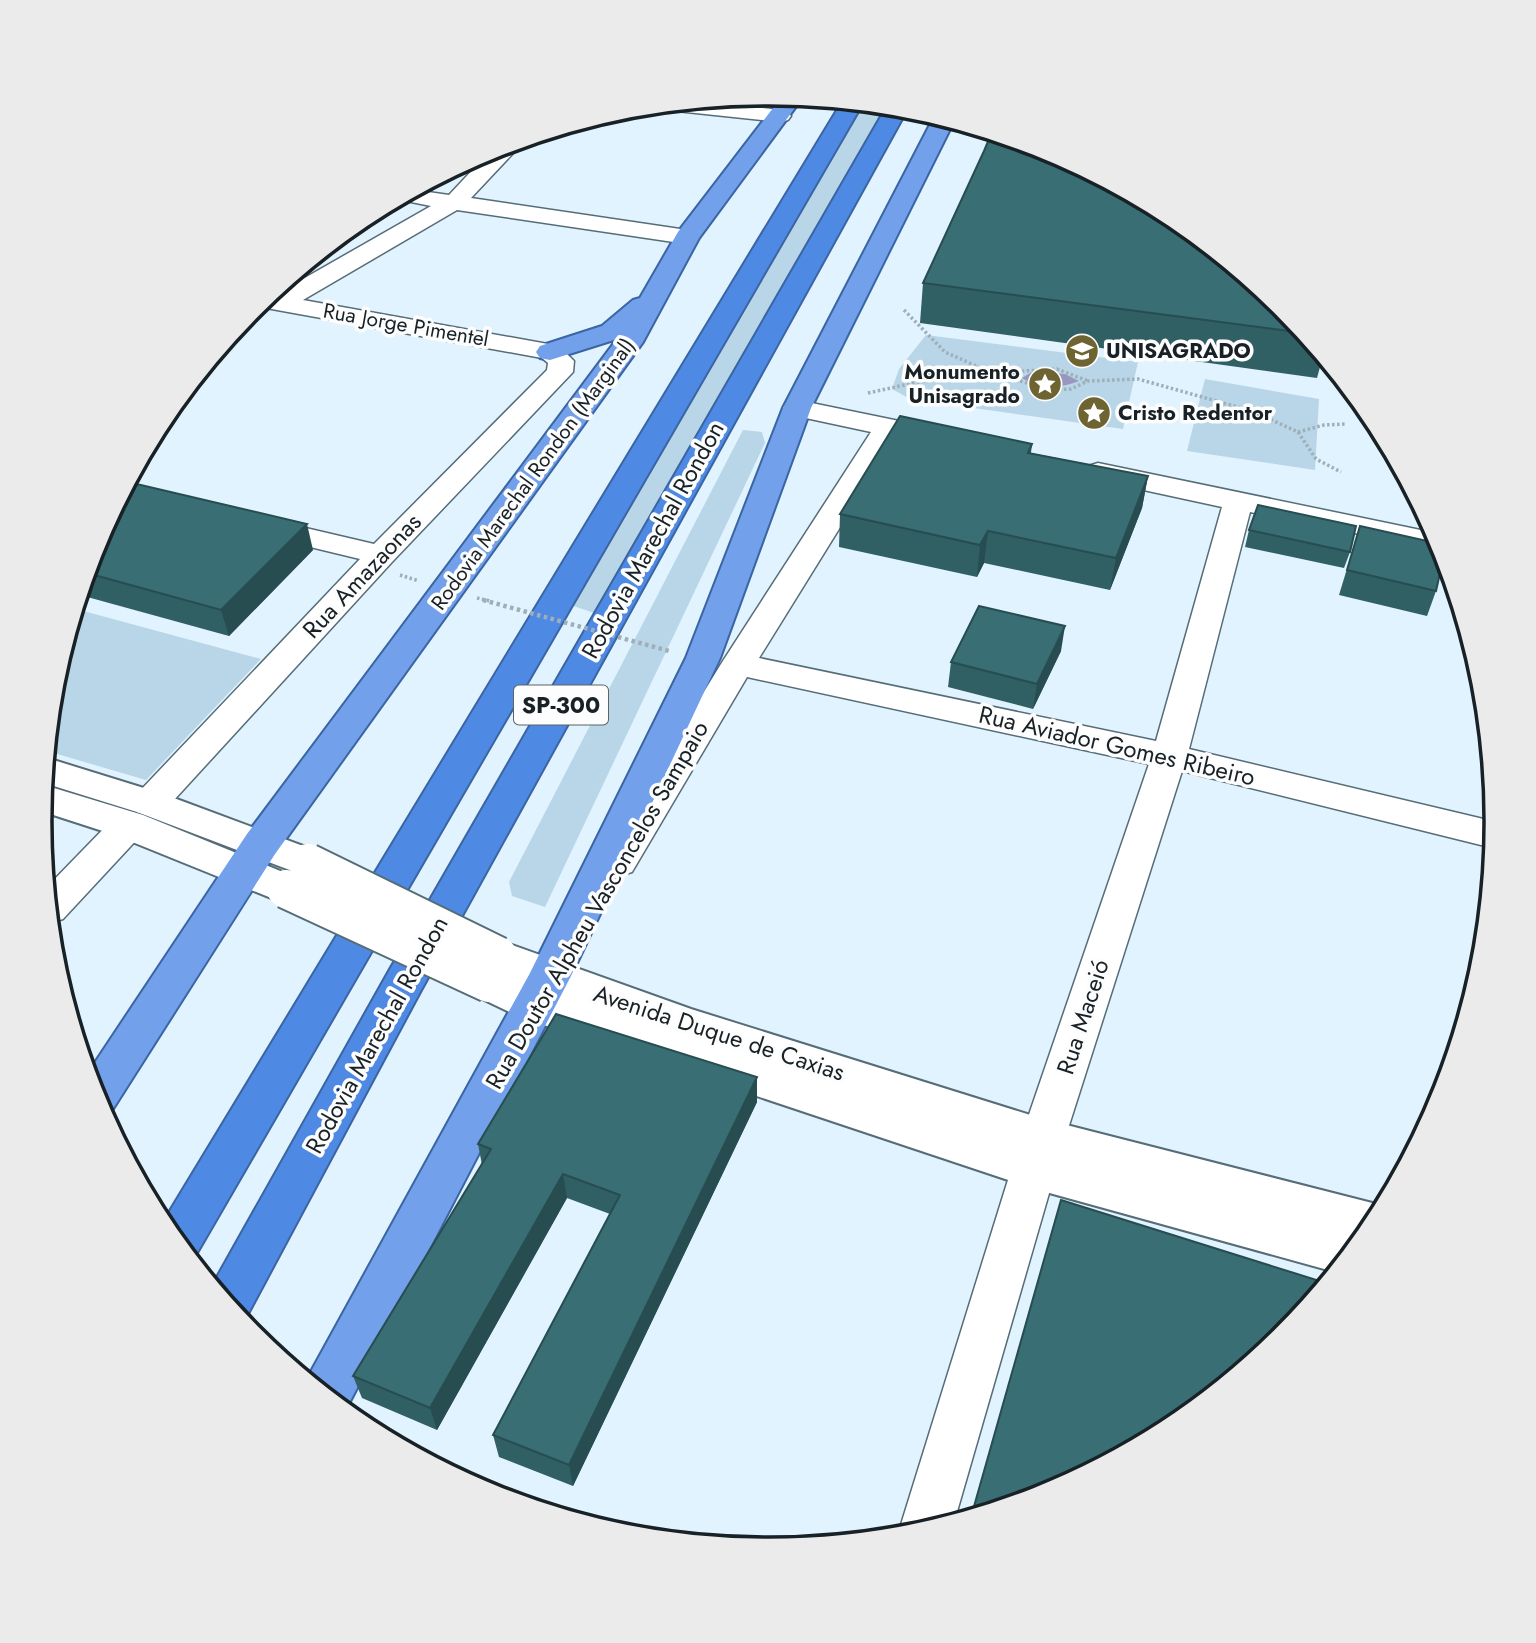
<svg xmlns="http://www.w3.org/2000/svg" width="1536" height="1643" viewBox="0 0 1536 1643" font-family="Jost,sans-serif">
  <rect width="100%" height="100%" fill="#e0f3fe"/>
  <g fill="#b8d6e7">
    <path d="M862,103L886,105L597,614L562,602Z"/>
    <path d="M926,335L1138,362L1123,429L910,399L892,389L899,369Z"/>
    <path d="M1205,379L1319,399L1315,470L1187,451Z"/>
    <path d="M743,430L762,432L765,443L545,907L512,896L509,882Z"/>
    <path d="M76,609L261,659L146,780L47,751L54,679Z"/>
  </g>
  <path fill="#9897be" d="M1032,372L1065,374L1079,381C1061,389 1038,388 1022,378Z"/>
  <g fill="none" stroke-linecap="round" stroke-linejoin="round">
    <g stroke="#566c77" stroke-width="3">
      <g id="minor">
        <path d="M696,101L781,110L788,112L791,116L788,120L781,122L667,110L657,105Z"/>
        <path d="M519,140L521,143L518,148L471,198L687,230L695,232L699,237L695,242L687,244L457,210L303,300L559,346L574,361L573,372L392,562L163,812L150,816L137,812L132,803L137,794L360,559L252,533L248,527L252,521L263,518L374,544L547,370L548,363L542,358L255,306L269,294L275,295L431,206L396,199L414,190L449,195L493,148Z"/>
        <path d="M797,400L943,430L953,432L957,438L953,444L943,446L896,437L759,658L1156,741L1222,507L1088,478L1084,472L1088,466L1098,463L1435,533L1443,551L1250,512L1189,749L1496,822L1493,848L1182,771L1065,1138L954,1522L901,1536L899,1531L1021,1138L1149,764L747,677L632,872L619,876L606,872L600,862L606,852L721,664L871,432L787,414L783,408L787,402Z"/>
        <path d="M129,812L142,816L147,825L142,834L63,919L50,923L47,887L116,816Z"/>
      </g>
    </g>
    <g stroke="#566c77" stroke-width="4">
      <g id="secondary">
        <path d="M47,758L163,794L322,853L328,863L322,873L308,877L137,812L44,783Z"/>
        <path d="M44,785L143,815L300,879L306,889L300,899L286,904L115,835L41,811Z"/>
        <path d="M498,940L691,1009L1043,1119L1384,1206L1373,1226L1335,1272L1035,1189L520,1017L474,995L468,983L474,971L485,968L477,956L483,945Z"/>
      </g>
    </g>
    <g stroke="#3b65a2" stroke-width="4">
      <g id="trunk">
        <path d="M783,95L803,97L699,238L643,342L275,854L111,1112L104,1115L88,1073L247,834L617,339L550,360L540,358L536,352L540,346L602,326L633,300L640,298L678,232Z"/>
        <path d="M935,115L954,121L811,408L720,658L571,976L345,1411L307,1380L308,1377L530,973L686,658L783,408Z"/>
      </g>
    </g>
    <g stroke="#3b65a2" stroke-width="4">
      <g id="motorway">
        <path d="M842,102L863,103L194,1258L191,1260L162,1224Z"/>
        <path d="M887,106L908,108L420,992L243,1323L212,1286L389,971Z"/>
      </g>
    </g>
    <g stroke="#9fafb8" stroke-width="3.5" stroke-dasharray="2.5 2.5" stroke-linecap="butt">
      <path d="M904,310L945,352L992,373L1057,369L1088,381"/>
      <path d="M868,393L918,382L992,373L1052,390L1071,389L1088,381L1138,379L1252,411L1298,432L1316,459L1341,472"/>
      <path d="M1298,432L1324,425L1346,424"/>
      <path d="M400,575L419,581"/>
    </g>
    <use href="#minor" fill="#fff" fill-rule="evenodd"/>
    <use href="#secondary" fill="#fff" fill-rule="evenodd"/>
    <use href="#trunk" fill="#72a0ea" fill-rule="evenodd"/>
    <use href="#motorway" fill="#4e89e4" fill-rule="evenodd"/>
    <g stroke="#566c77" stroke-width="42" stroke-linecap="butt">
      <g id="secondary-bridge">
        <path d="M308,863L498,956"/>
        <path d="M286,889L489,983"/>
      </g>
    </g>
    <path stroke="#9fafb8" stroke-width="3.5" stroke-dasharray="2.5 2.5" stroke-linecap="butt" d="M477,598L490,601"/>
    <path stroke="#9fafb8" stroke-width="4.5" stroke-dasharray="3.5 3.5" stroke-linecap="butt" d="M483,600L669,651"/>
    <use href="#secondary-bridge" stroke="#fff" stroke-width="38"/>
  </g>
  <g fill="#305f64">
    <path d="M923,283L1283,307L1323,356L1317,378L920,323Z"/>
    <path d="M1032,444L1031,453L1148,476L1142,508L1110,590L984,563L977,577L839,547L840,514Z"/>
    <path d="M1360,526L1436,591L1427,616L1339,595Z"/>
    <path d="M1249,530L1350,552L1344,568L1245,547Z"/>
    <path d="M96,543L313,550L229,636L80,595Z"/>
    <path d="M1061,651L1033,709L948,687L951,662Z"/>
    <path d="M757,1077V1102L573,1486L499,1457L493,1435L610,1214L567,1198L437,1430L362,1398L353,1376L482,1165L478,1144Z"/>
  </g>
  <g fill="#274d51">
    <path d="M1148,476L1142,508L1110,590L1116,558Z"/>
    <path d="M307,524L313,550L229,636L221,610Z"/>
    <path d="M988,531L984,563L977,577L980,545Z"/>
    <path d="M1065,626L1061,651L1033,709L1037,684Z"/>
    <path d="M757,1077V1102L573,1486L569,1465Z"/>
    <path d="M563,1174L567,1198L437,1430L430,1408Z"/>
  </g>
  <g fill="#386e74" stroke="#274d51" stroke-width="2">
    <path d="M992,132L1047,149L1173,217L1283,307L1304,333L923,283L984,151Z"/>
    <path d="M900,416L1032,444L1028,453L1148,476L1116,558L988,531L980,545L840,514Z"/>
    <path d="M128,482L307,524L221,610L87,573L96,543Z"/>
    <path d="M1258,505L1356,526L1350,552L1249,530Z"/>
    <path d="M1360,526L1441,544L1444,555L1436,591L1347,570Z"/>
    <path d="M979,606L1065,626L1037,684L951,662Z"/>
    <path d="M556,1014L757,1077L569,1465L493,1435L620,1195L563,1174L430,1408L353,1376L491,1149L478,1144Z"/>
    <path d="M1061,1200L1326,1283L1282,1336L1172,1427L1046,1494L971,1517Z"/>
  </g>
  <defs>
    <g id="university-disc" transform="scale(1.75)"><circle r="9.5" fill="#6e6431" stroke="#fdfdfd"/><path d="M0-5L7-2L0 1L-7-2ZM-4 1L0 2.5L4 1V4Q0 6-4 4Z" fill="#fff"/></g>
    <g id="sight-disc" transform="scale(1.75)"><circle r="9.5" fill="#6e6431" stroke="#fdfdfd"/><path d="M0-6L1.8-2.2L6-1.7L2.9 1.2L3.7 5.4L0 3.3L-3.7 5.4L-2.9 1.2L-6-1.7L-1.8-2.2Z" fill="#fff"/></g>
  </defs>
  <g fill-rule="evenodd">
    <use href="#university-disc" x="1082" y="351"/>
    <use href="#sight-disc" x="1045" y="384"/>
    <use href="#sight-disc" x="1094" y="413"/>
  </g>
  <g text-anchor="middle" stroke-width="7" stroke-linejoin="round" paint-order="stroke">
    <g font-size="21" fill="#182126" stroke="#fdfdfd">
      <text transform="translate(406 325) rotate(10)" y="7">Rua Jorge Pimentel</text>
      <text transform="translate(533 474) rotate(-54)" y="7">Rodovia Marechal Rondon (Marginal)</text>
    </g>
    <g font-size="21" font-weight="bold" fill="#182126" stroke="#fdfdfd" text-anchor="start">
      <text x="1106" y="358">UNISAGRADO</text>
      <text x="1020" y="379" text-anchor="end">Monumento<tspan x="1020" dy="24">Unisagrado</tspan></text>
      <text x="1118" y="420">Cristo Redentor</text>
    </g>
    <rect fill="#fdfdfd" stroke="#5d6366" stroke-width="2" x="514" y="685.5" width="94" height="39" rx="5"/>
    <g font-size="23" font-weight="bold" fill="#182126">
      <text x="561" y="713">SP-300</text>
    </g>
    <g font-size="24" fill="#182126" stroke="#fdfdfd">
      <text transform="translate(653 540) rotate(-61)" y="8">Rodovia Marechal Rondon</text>
      <text transform="translate(362 576) rotate(-47)" y="8">Rua Amazaonas</text>
      <text transform="translate(1117 746) rotate(13)" y="8">Rua Aviador Gomes Ribeiro</text>
      <text transform="translate(597 905) rotate(-60)" y="8">Rua Doutor Alpheu Vasconcelos Sampaio</text>
      <text transform="translate(1083 1017) rotate(-72)" y="8">Rua Maceió</text>
      <text transform="translate(719 1033) rotate(18)" y="8">Avenida Duque de Caxias</text>
      <text transform="translate(377 1035) rotate(-61)" y="8">Rodovia Marechal Rondon</text>
    </g>
  </g>
  <path d="M0 0H1536V1643H0ZM767 106H769A715 715 0 0 1 1484 821V822A715 715 0 0 1 769 1537H767A715 715 0 0 1 52 822V821A715 715 0 0 1 767 106Z" fill="#ebebec" fill-rule="evenodd"/>
  <path fill="none" stroke="#182126" stroke-width="3.5" d="M767 106H769A715 715 0 0 1 1484 821V822A715 715 0 0 1 769 1537H767A715 715 0 0 1 52 822V821A715 715 0 0 1 767 106Z"/>
</svg>
